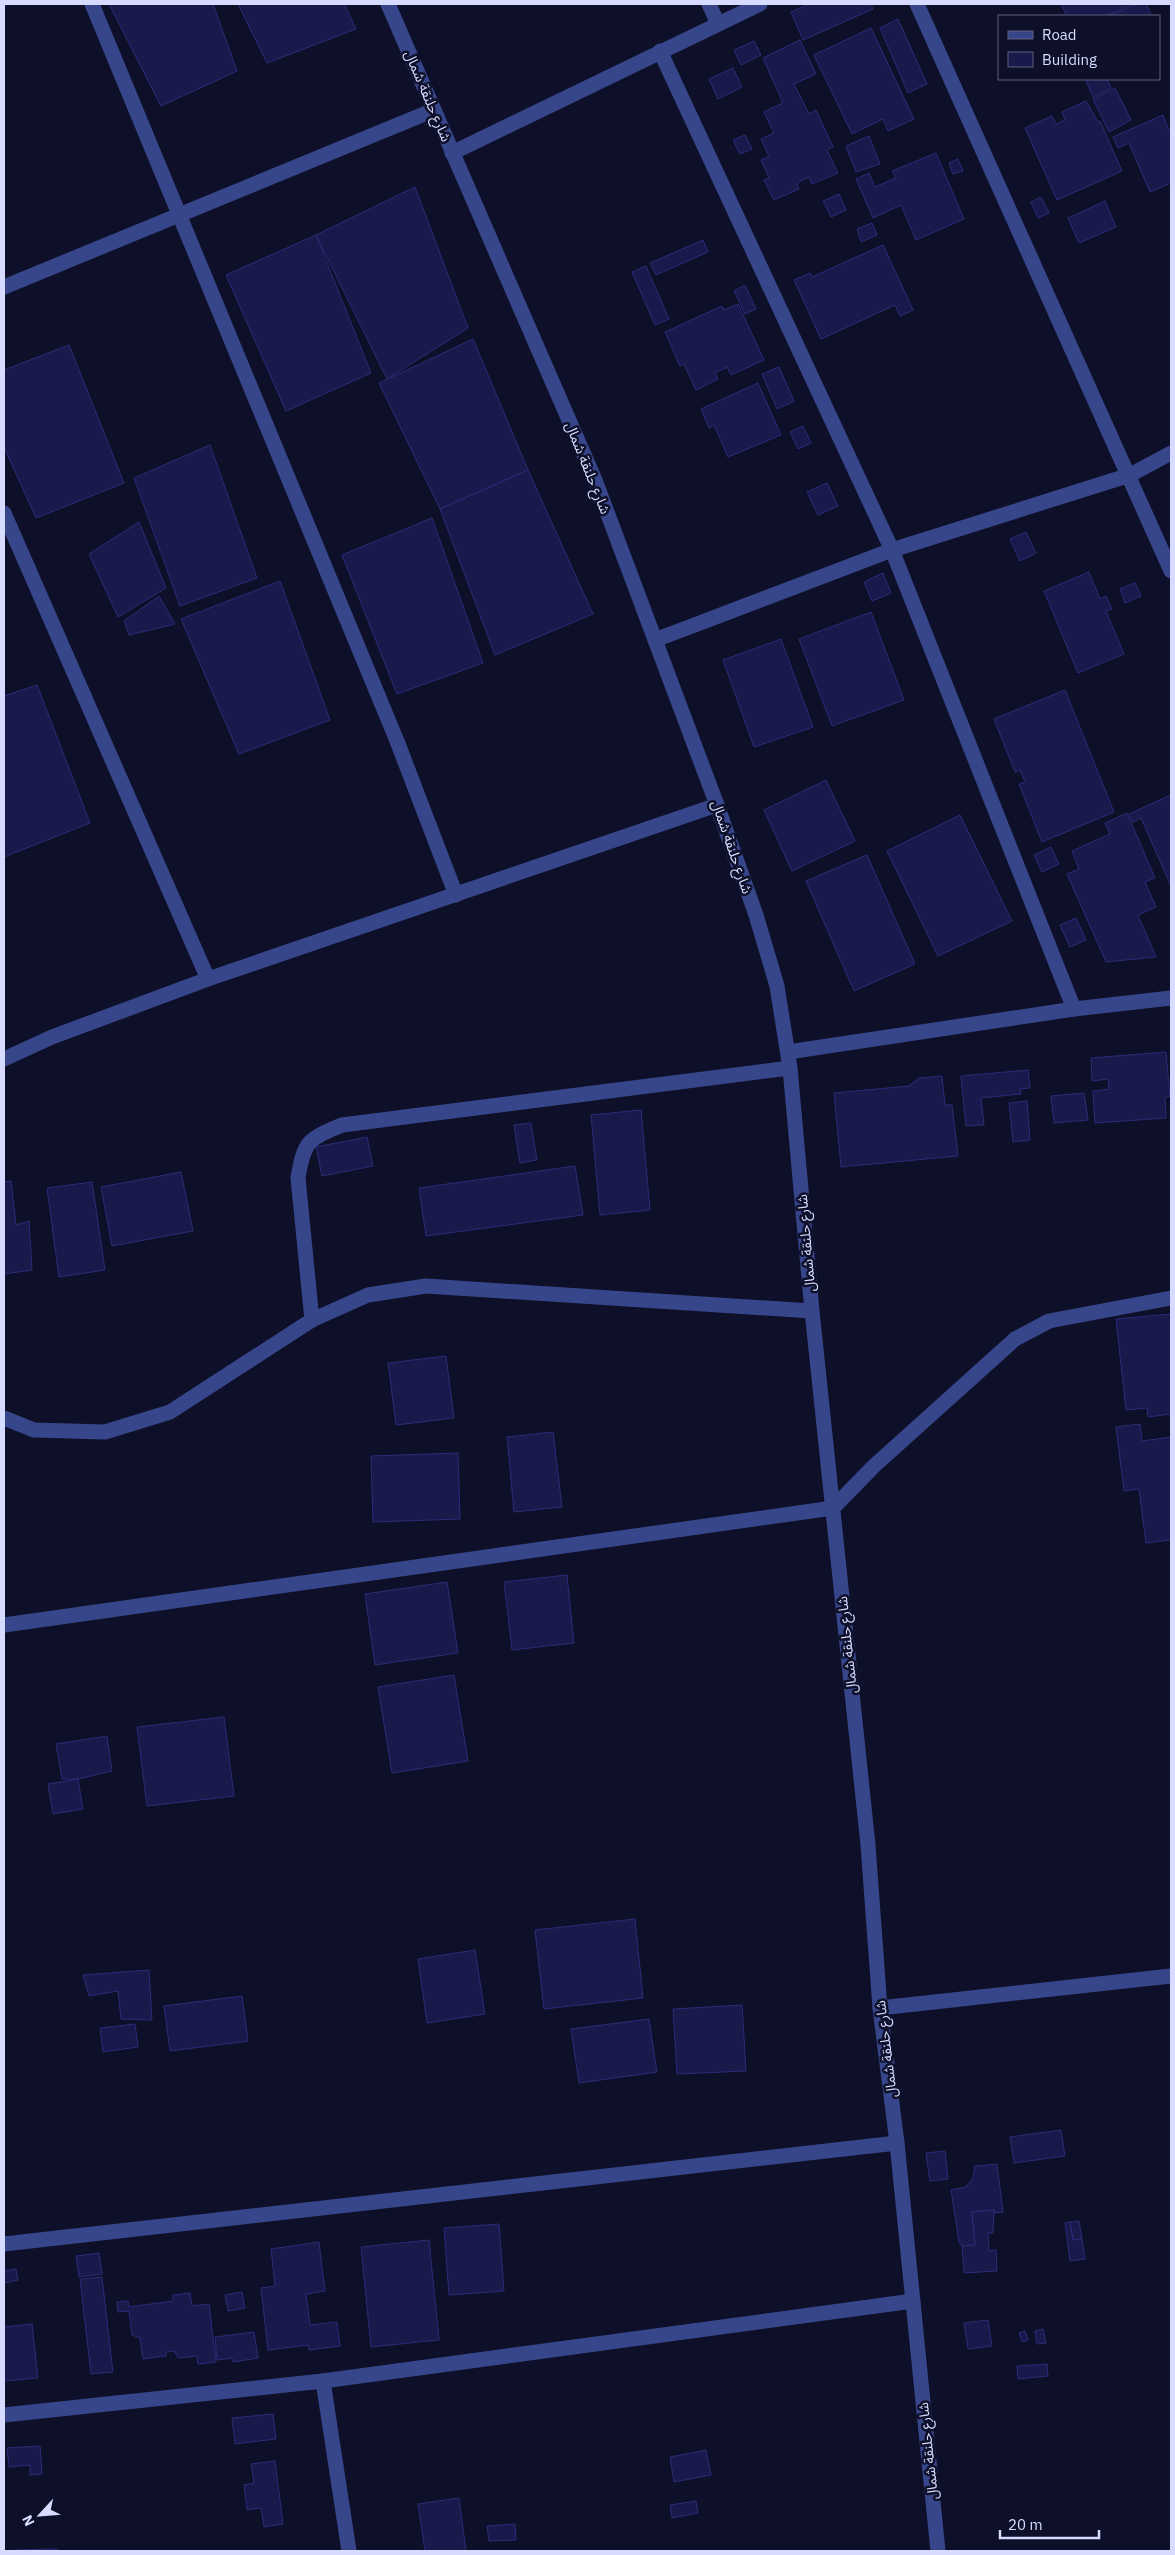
<svg xmlns="http://www.w3.org/2000/svg" width="1175" height="2555" viewBox="0 0 1175 2555" font-family="'IBM Plex Sans','Noto Sans Arabic',sans-serif">
  <rect width="100%" height="100%" fill="#0e1029"/>
  <g fill="#191a4b" stroke="#2a2c78">
    <path d="M109,4H213L237,71L161,106Z"/>
    <path d="M238,4H344L356,29L267,63Z"/>
    <path d="M809,4H871L873,9L803,40L791,12Z"/>
    <path d="M1061,4H1132L1106,16H1067Z"/>
    <path d="M1137,4H1146L1152,16H1109Z"/>
    <path d="M898,19L927,84L908,93L880,28Z"/>
    <path d="M871,28L914,119L888,131L883,119L852,134L814,55Z"/>
    <path d="M800,40L816,74L794,84L809,114L816,110L833,147L827,150L838,173L812,184L809,177L797,183L799,189L774,200L764,180L769,178L761,160L769,156L761,139L774,133L764,112L783,103L763,58Z"/>
    <path d="M754,41L761,55L741,65L734,50Z"/>
    <path d="M733,68L742,87L718,99L709,79Z"/>
    <path d="M1091,79H1107L1111,88L1093,97L1086,81Z"/>
    <path d="M1115,88L1131,120L1109,132L1093,99Z"/>
    <path d="M1086,101L1098,122L1100,121L1122,171L1057,200L1025,128L1052,116L1056,124L1065,120L1062,112Z"/>
    <path d="M1163,115L1171,135V183L1150,192L1129,143L1118,148L1113,137Z"/>
    <path d="M745,135L752,149L740,154L733,140Z"/>
    <path d="M869,136L880,164L856,172L846,146Z"/>
    <path d="M936,153L964,219L916,240L901,205L873,218L856,179L869,173L875,187L896,178L892,171Z"/>
    <path d="M958,159L963,171L953,174L949,163Z"/>
    <path d="M415,187L468,328L387,379L316,235Z"/>
    <path d="M839,194L846,210L831,217L823,201Z"/>
    <path d="M1041,197L1049,213L1038,218L1031,202Z"/>
    <path d="M1105,201L1116,227L1079,243L1068,218Z"/>
    <path d="M872,223L877,235L861,242L857,229Z"/>
    <path d="M316,235L371,373L286,411L226,275Z"/>
    <path d="M703,240L708,252L656,275L650,263Z"/>
    <path d="M883,245L913,310L900,316L895,305L821,339L794,280L810,273L812,277Z"/>
    <path d="M646,266L669,319L655,325L632,272Z"/>
    <path d="M745,285L756,309L745,314L734,291Z"/>
    <path d="M738,304L764,360L731,375L727,367L715,373L718,379L696,390L684,364L680,366L665,332L722,306L724,310Z"/>
    <path d="M473,339L528,470L440,509L379,383Z"/>
    <path d="M69,345L124,483L36,518L4,447V370Z"/>
    <path d="M779,367L794,401L777,409L762,374Z"/>
    <path d="M758,383L781,435L728,457L714,425L709,428L701,409Z"/>
    <path d="M803,426L811,443L798,449L790,432Z"/>
    <path d="M210,445L257,578L180,606L134,478Z"/>
    <path d="M528,470L593,614L495,655L440,509Z"/>
    <path d="M827,483L838,506L818,515L807,492Z"/>
    <path d="M432,518L483,663L397,694L342,555Z"/>
    <path d="M139,522L166,588L118,617L89,554Z"/>
    <path d="M1026,532L1036,553L1020,561L1010,539Z"/>
    <path d="M1089,572L1100,599L1106,596L1112,609L1106,611L1124,654L1078,673L1044,591Z"/>
    <path d="M883,573L891,593L872,601L864,582Z"/>
    <path d="M280,581L330,720L239,754L181,619Z"/>
    <path d="M1135,583L1141,596L1125,603L1120,589Z"/>
    <path d="M159,596L175,624L129,635L124,621Z"/>
    <path d="M871,612L904,700L832,726L799,639Z"/>
    <path d="M781,639L813,727L754,747L723,660Z"/>
    <path d="M37,685L90,823L4,857V696Z"/>
    <path d="M1065,690L1114,812L1042,842L1019,784L1025,782L1020,770L1015,772L994,719Z"/>
    <path d="M826,780L855,841L792,871L764,810Z"/>
    <path d="M1171,795V886L1141,818L1133,822L1129,814Z"/>
    <path d="M1127,813L1155,878L1145,882L1156,907L1138,915L1156,957L1106,962L1067,874L1079,869L1072,851L1110,834L1105,823Z"/>
    <path d="M960,815L1012,921L938,956L887,851Z"/>
    <path d="M1051,847L1059,864L1042,872L1034,855Z"/>
    <path d="M867,855L915,964L854,991L806,881Z"/>
    <path d="M1076,918L1086,940L1070,947L1060,925Z"/>
    <path d="M1166,1052L1170,1096L1165,1098L1166,1118L1095,1123L1093,1091L1109,1089L1108,1079L1092,1081L1091,1058Z"/>
    <path d="M1028,1070L1030,1088L1020,1089L1021,1094L981,1098L984,1125L966,1126L961,1076Z"/>
    <path d="M942,1076L945,1105H952L958,1156L841,1167L834,1093L909,1086L919,1078Z"/>
    <path d="M1084,1093L1088,1120L1054,1123L1051,1096Z"/>
    <path d="M1027,1101L1030,1140L1013,1142L1009,1103Z"/>
    <path d="M641,1110L650,1210L600,1215L591,1115Z"/>
    <path d="M531,1123L537,1160L520,1163L514,1125Z"/>
    <path d="M367,1137L373,1166L322,1176L316,1147Z"/>
    <path d="M575,1166L583,1215L426,1236L419,1188Z"/>
    <path d="M181,1172L193,1231L112,1246L101,1187Z"/>
    <path d="M11,1181L16,1225L29,1221L32,1270L4,1274V1182Z"/>
    <path d="M92,1182L105,1270L59,1277L47,1188Z"/>
    <path d="M1171,1314V1414L1148,1417L1147,1408L1126,1410L1116,1319Z"/>
    <path d="M446,1356L454,1418L396,1425L388,1363Z"/>
    <path d="M1140,1424L1142,1441L1171,1437V1540L1146,1543L1139,1489L1124,1491L1116,1427Z"/>
    <path d="M553,1432L562,1507L514,1512L507,1437Z"/>
    <path d="M458,1453L460,1519L373,1522L371,1456Z"/>
    <path d="M567,1575L574,1643L512,1650L504,1582Z"/>
    <path d="M447,1582L458,1653L375,1665L365,1594Z"/>
    <path d="M454,1675L468,1761L392,1773L378,1687Z"/>
    <path d="M224,1717L234,1796L147,1806L137,1727Z"/>
    <path d="M107,1736L112,1771L78,1779H62L56,1744Z"/>
    <path d="M78,1779L83,1809L53,1814L48,1784Z"/>
    <path d="M635,1919L643,1998L544,2009L535,1930Z"/>
    <path d="M475,1950L485,2014L427,2023L418,1959Z"/>
    <path d="M149,1970L152,2020L121,2019L118,1991L89,1996L83,1975Z"/>
    <path d="M242,1996L248,2041L170,2051L164,2006Z"/>
    <path d="M742,2005L746,2071L677,2074L673,2009Z"/>
    <path d="M649,2019L657,2072L579,2083L571,2029Z"/>
    <path d="M135,2024L138,2047L103,2052L100,2028Z"/>
    <path d="M1061,2130L1065,2156L1014,2163L1010,2137Z"/>
    <path d="M945,2151L948,2179L930,2181L926,2153Z"/>
    <path d="M997,2164L1003,2212L994,2213V2210L972,2212L975,2245L962,2246L959,2242L951,2190L966,2187L973,2178L975,2166Z"/>
    <path d="M994,2210L993,2233H988L989,2251L996,2250L997,2271L964,2273L962,2246L975,2245L972,2212Z"/>
    <path d="M1079,2221L1082,2239L1073,2240L1070,2222Z"/>
    <path d="M1070,2222L1073,2240L1082,2239L1085,2259L1070,2261L1065,2223Z"/>
    <path d="M499,2224L504,2291L449,2295L444,2228Z"/>
    <path d="M429,2240L439,2340L371,2347L361,2247Z"/>
    <path d="M319,2242L325,2291L306,2294L310,2325L337,2322L340,2346L309,2350L308,2345L268,2350L261,2288L275,2286L271,2249Z"/>
    <path d="M99,2253L102,2274L79,2277L76,2256Z"/>
    <path d="M16,2269L18,2280L4,2283V2271Z"/>
    <path d="M102,2277L113,2372L91,2374L80,2279Z"/>
    <path d="M242,2292L245,2308L228,2311L225,2295Z"/>
    <path d="M190,2293L192,2306L209,2304L216,2362L198,2364L197,2356L178,2358L174,2351L166,2352V2356L143,2359L140,2338L132,2335L129,2311L118,2312L117,2302L128,2301L129,2307L173,2301V2295Z"/>
    <path d="M988,2320L992,2346L968,2349L964,2323Z"/>
    <path d="M32,2324L38,2378L4,2381V2327Z"/>
    <path d="M1043,2329L1046,2343L1037,2344L1035,2331Z"/>
    <path d="M1025,2331L1028,2340L1022,2342L1019,2333Z"/>
    <path d="M254,2332L258,2358L233,2362L232,2358L217,2360L215,2337Z"/>
    <path d="M1047,2364L1048,2376L1018,2379L1017,2366Z"/>
    <path d="M273,2414L276,2439L235,2444L232,2418Z"/>
    <path d="M40,2446L42,2474L30,2475V2465L9,2467L7,2448Z"/>
    <path d="M706,2450L711,2475L674,2482L670,2457Z"/>
    <path d="M275,2461L283,2524L264,2527L261,2508L247,2510L244,2485L254,2483L251,2464Z"/>
    <path d="M459,2498L466,2551H425L418,2504Z"/>
    <path d="M696,2501L698,2513L672,2518L670,2505Z"/>
    <path d="M515,2524L516,2540L489,2541L487,2526Z"/>
    <path d="M57,2549V2551H14V2550Z"/>
  </g>
  <g fill="none" stroke-linecap="round" stroke-linejoin="round">
    <g stroke="#37468a" stroke-width="15">
      <path d="M92,4L397,741L456,895"/>
      <path d="M388,4L595,480L717,805L756,915L777,986L790,1068L812,1311L868,1845L880,2008L897,2143L938,2551"/>
      <path d="M709,4L718,24"/>
      <path d="M917,4L1171,571"/>
      <path d="M660,51L892,550L1074,1009"/>
      <path d="M452,153L760,4"/>
      <path d="M4,287L434,110"/>
      <path d="M4,513L208,979"/>
      <path d="M655,640L892,550L1130,475L1171,453"/>
      <path d="M788,1052L1074,1009L1171,998"/>
      <path d="M4,1059L52,1037L208,979L717,805"/>
      <path d="M312,1320L298,1178C304,1140 309,1139 342,1125L790,1068"/>
      <path d="M4,1418L34,1430L105,1432L170,1412L312,1320L368,1295L426,1286L812,1311"/>
      <path d="M4,1625L833,1508L874,1466L1015,1339L1049,1321L1171,1298"/>
      <path d="M880,2008L1171,1976"/>
      <path d="M4,2244L897,2143"/>
      <path d="M323,2381L349,2551"/>
      <path d="M4,2415L323,2381L913,2301"/>
    </g>
  </g>
  <g text-anchor="middle" stroke-width="5" stroke-linejoin="round" paint-order="stroke">
    <g font-size="14" fill="#d6dbff" stroke="#0e1029">
      <text transform="translate(428 96) rotate(67)" y="5">شارع حلنقة شمال</text>
      <text transform="translate(588 468) rotate(68)" y="5">شارع حلنقة شمال</text>
      <text transform="translate(732 847) rotate(71)" y="5">شارع حلنقة شمال</text>
      <text transform="translate(806 1243) rotate(-95)" y="5">شارع حلنقة شمال</text>
      <text transform="translate(847 1645) rotate(-96)" y="5">شارع حلنقة شمال</text>
      <text transform="translate(886 2049) rotate(-97)" y="5">شارع حلنقة شمال</text>
      <text transform="translate(928 2451) rotate(-96)" y="5">شارع حلنقة شمال</text>
    </g>
  </g>
  <rect width="1175" height="2555" fill="none" stroke="#d6dbff" stroke-width="10"/>
  <rect x="998" y="15" width="162" height="65" fill="#0e1029" stroke="#5e617f"/>
  <rect x="1008" y="31" width="25" height="8" fill="#37468a" stroke="#5e617f"/>
  <text x="1042" y="40" font-size="15" fill="#d6dbff">Road</text>
  <rect x="1008" y="52" width="25" height="15" fill="#191a4b" stroke="#5e617f"/>
  <text x="1042" y="65" font-size="15" fill="#d6dbff">Building</text>
  <g transform="translate(40 2515) rotate(244)" stroke="#0e1029" stroke-width="4" paint-order="stroke">
  <path d="M0-4L9 19L0 12L-9 19Z" fill="#d6dbff"/>
  <text y="-8" font-size="14" font-weight="bold" text-anchor="middle" fill="#d6dbff">N</text>
  </g>
  <path d="M1000 2530v8h99v-8" fill="none" stroke="#d6dbff" stroke-width="2.5"/>
  <text x="1008" y="2530" font-size="15" fill="#d6dbff" stroke="#0e1029" stroke-width="4" paint-order="stroke">20 m</text>
</svg>
